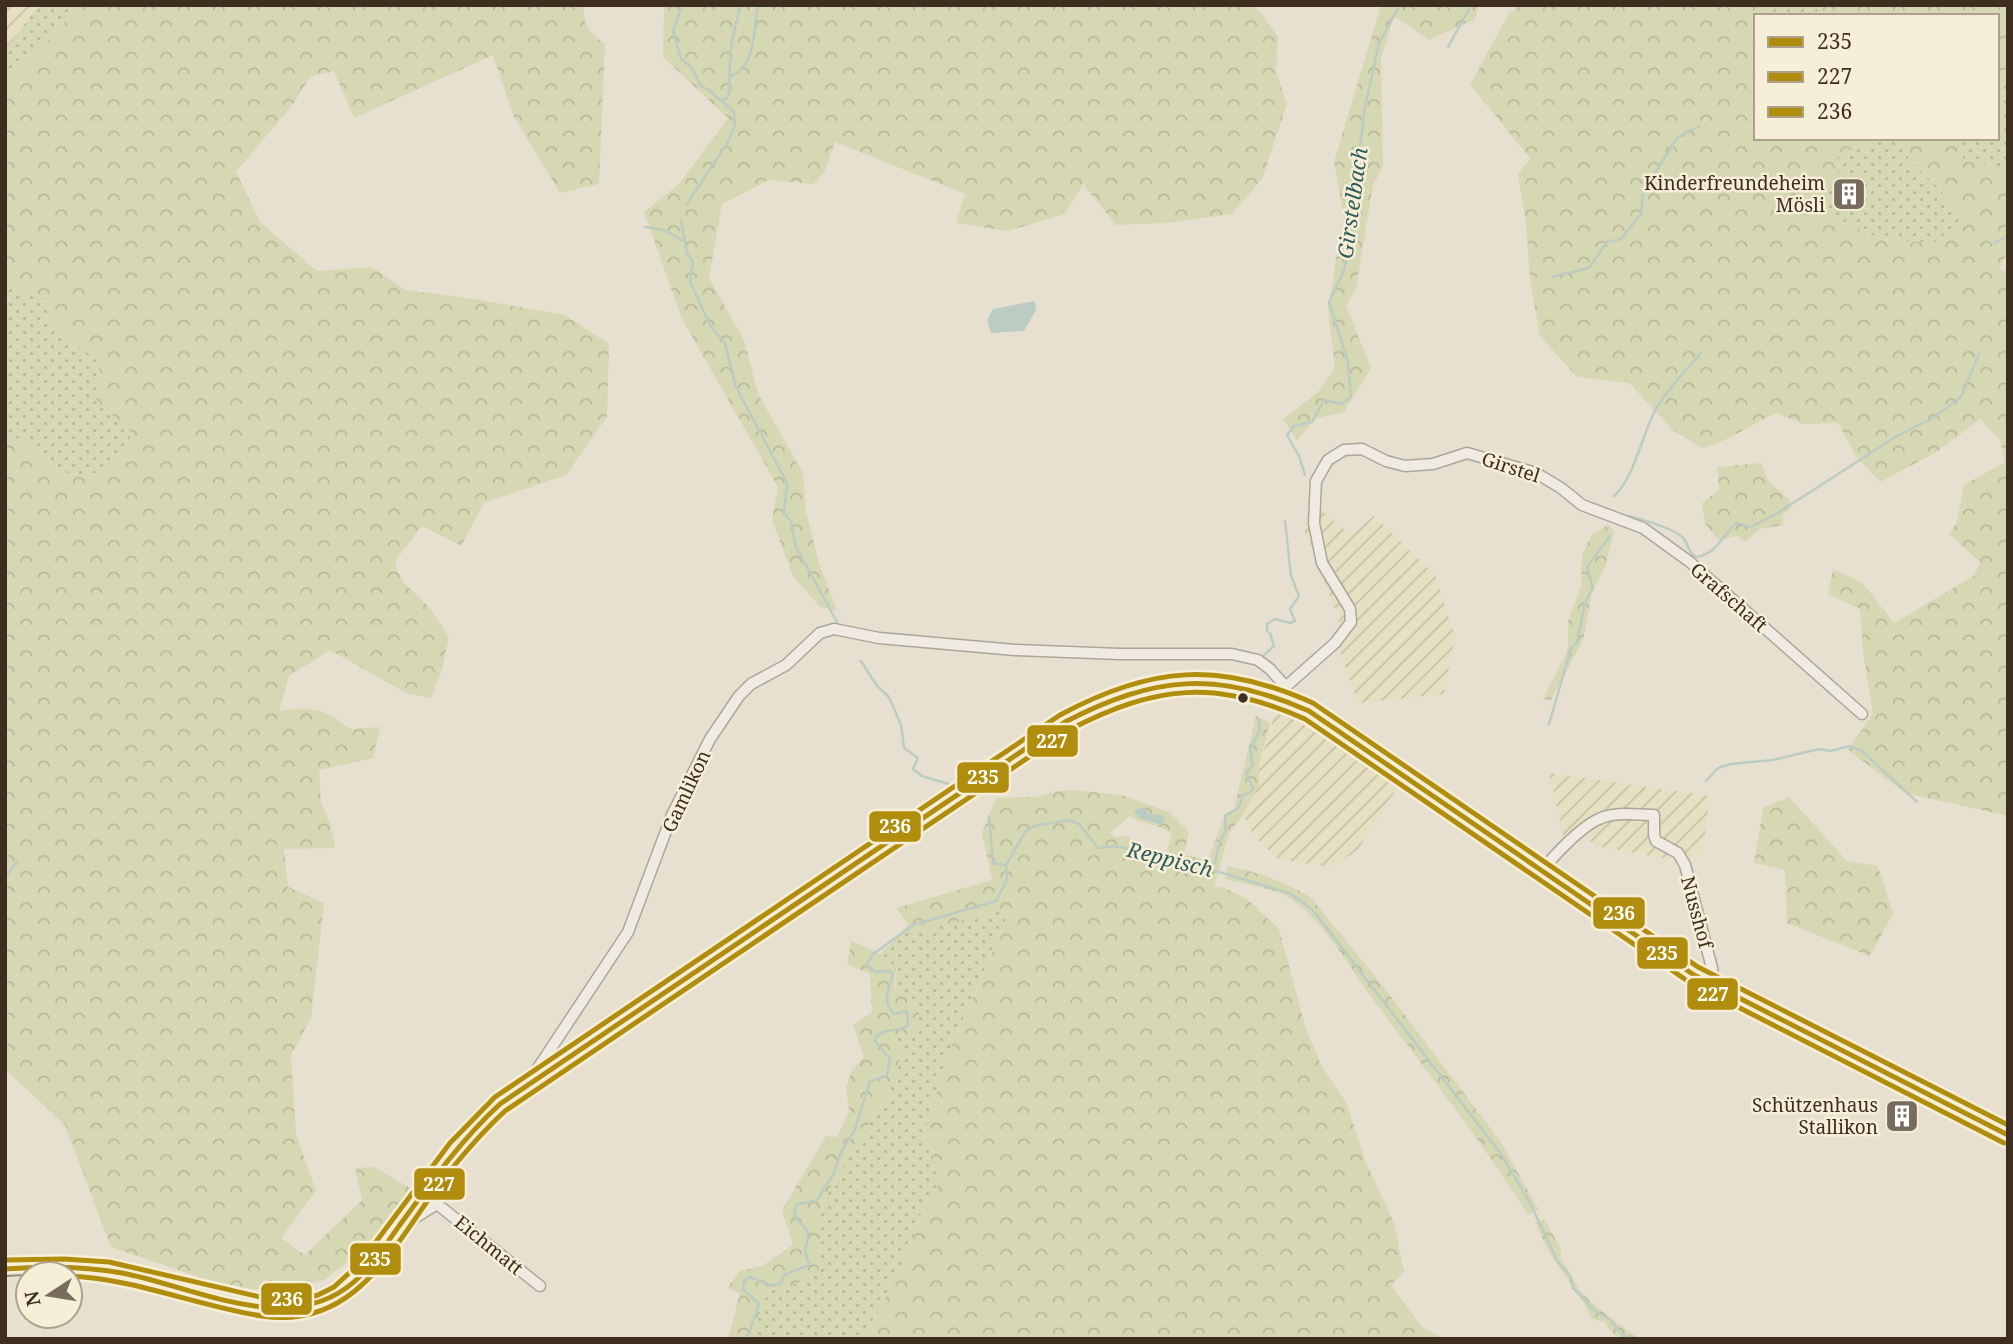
<svg xmlns="http://www.w3.org/2000/svg" width="2013" height="1344" viewBox="0 0 2013 1344" font-family="'Noto Serif',serif">
  <defs>
    <pattern id="farmland-furrows" width="10" height="10" patternUnits="userSpaceOnUse" patternTransform="scale(1.75)"><rect width="10" height="10" fill="#e6dfc2"/><path d="M-1 1l2-2M0 10L10 0M9 11l2-2" fill="none" stroke="#c6c0a6"/></pattern>
    <pattern id="grass-dots" width="8" height="8" patternUnits="userSpaceOnUse" patternTransform="scale(1.75)"><rect width="8" height="8" fill="#d6d7b3"/><path d="M2 2h.1M6 6h.1" fill="none" stroke="#b9b99a" stroke-width="1.8" stroke-linecap="round"/></pattern>
    <pattern id="forest-crowns" width="20" height="18" patternUnits="userSpaceOnUse" patternTransform="scale(1.75)"><rect width="20" height="18" fill="#d6d7b3"/><path d="M2 6a3 3 0 1 1 6 0M12 15a3 3 0 1 1 6 0" fill="none" stroke="#b9b99a"/></pattern>
  </defs>
  <rect width="100%" height="100%" fill="#e7e0d1"/>
  <g fill="url(#farmland-furrows)">
    <path d="M5,5H39L5,51Z"/>
    <path d="M1320,509L1351,535L1374,516L1435,575L1455,636L1444,694L1358,703L1338,646L1339,619L1303,527Z"/>
    <path d="M1277,707L1398,787L1357,851L1332,867L1278,859L1255,838L1243,815L1259,784V765Z"/>
    <path d="M1549,773L1710,796L1703,852L1674,860L1597,846L1584,837L1565,843Z"/>
  </g>
  <g fill="url(#grass-dots)">
    <path d="M39,5H81L5,85V51Z"/>
    <path d="M1759,5H1821L1814,16H1765Z"/>
    <path d="M1997,83L2008,85V169L1963,160L1962,138H1997Z"/>
    <path d="M1865,138H1903L1909,160L1936,185L1964,219L1962,229L1933,243L1880,239L1846,223L1827,219L1820,197L1838,186L1837,154L1867,145Z"/>
    <path d="M5,279L16,290L50,299L46,318L100,363L96,401L131,432L130,443L98,473L71,475L44,463L26,444L5,431V306L9,300L5,296Z"/>
    <path d="M1011,908L948,1054L924,1135L940,1184L923,1208L908,1251L865,1339H751L768,1290L819,1272L821,1209L832,1185L894,1083L896,968L878,956L909,925L914,932Z"/>
  </g>
  <g fill="url(#forest-crowns)" fill-rule="evenodd">
    <path d="M81,5H584C581,24 592,35 605,44L599,184L560,193L513,115L493,55L354,118L334,71L310,77L293,104L236,172L260,222L317,271L372,267L405,290L468,298L565,315L609,344L607,417L566,475L484,503L461,546L422,526L396,560V569L405,584L430,608L449,637L442,669L431,698L406,693L330,650L289,676L279,711C313,706 323,708 350,729L380,727L373,758L319,770L321,802L330,823L335,848L284,849L288,887L324,903L311,1018L291,1055L296,1134L316,1191L281,1238L305,1255L362,1200L355,1168L374,1167L410,1188L375,1240L324,1280L282,1290L231,1288L111,1247L65,1125L5,1069V431L26,444L44,463L71,475L98,473L130,443L131,432L96,401L100,363L46,318L50,299L16,290L5,279V85Z"/>
    <path d="M664,5H1253L1263,15L1278,37L1276,71L1287,104L1262,179L1232,214L1166,223L1116,225L1083,184L1065,214L1008,231L956,223L965,194L835,142L824,173L813,184L769,180L722,204L709,278L744,340L758,394L803,473L806,512L820,566L837,611L820,607L793,576L772,520L778,487L682,319L644,212L679,184L728,118L663,57Z"/>
    <path d="M1381,5H1479L1475,19L1429,40L1394,16L1381,58L1383,167L1373,185L1356,288L1346,306L1371,368L1344,412L1314,419L1297,441L1283,419L1318,392L1335,367L1328,311L1336,258L1345,225L1334,162Z"/>
    <path d="M1519,5H1759L1765,16H1756V138H1865L1868,145L1838,154V186L1820,197L1828,219L1846,223L1880,239L1933,243L1962,229L1964,218L1936,185L1909,160L1903,138H1962L1963,160L2008,169V252L1999,269L2008,272V816L1905,793L1848,750L1873,713L1863,652L1860,609L1828,594L1833,569L1862,582L1894,623L1975,575L1980,562L1949,534L1957,522L1964,485L2005,462L2000,440L1980,419L1935,453L1880,482L1855,455L1838,423L1803,424L1776,413C1751,424 1728,442 1702,448L1674,431L1629,383L1577,377L1540,336L1530,279L1526,223L1518,174L1530,158L1470,85L1508,15Z"/>
    <path d="M1821,5H2008V85L1997,83V16H1814Z"/>
    <path d="M1761,463L1768,481L1789,499L1791,508L1783,515V525L1760,529L1745,542L1738,536L1719,540L1705,524L1702,503L1719,490L1717,467Z"/>
    <path d="M1608,525L1614,531L1605,567L1592,593L1583,640L1551,700L1543,699L1568,650V621L1581,586L1582,555L1592,534Z"/>
    <path d="M1256,716L1270,723L1259,765V784L1243,815L1229,833L1214,887H1222L1246,898L1279,929L1306,1029L1322,1067L1346,1102L1365,1160L1394,1223L1404,1272L1391,1285L1421,1326L1444,1339H865L908,1251L923,1208L939,1184L924,1135L948,1054L1011,909L914,932L896,908L992,880L982,833L996,798L1036,797L1056,791L1078,790L1125,796L1169,812L1189,832L1184,854L1208,861L1225,814L1234,809ZM1130,816C1143,826 1161,823 1172,835L1166,852C1153,850 1135,848 1128,836L1115,837L1110,833Z"/>
    <path d="M1789,797L1847,861L1878,866L1893,914L1870,956L1787,923L1785,870L1754,863L1763,808Z"/>
    <path d="M1228,866C1256,872 1289,882 1312,899L1386,990L1500,1141L1539,1210L1528,1215C1481,1140 1425,1069 1372,998C1347,964 1326,924 1291,899C1277,889 1243,884 1225,879Z"/>
    <path d="M851,941L871,949L896,968L894,990L920,1006L916,1031L894,1037L902,1051L894,1083L832,1185L821,1209L819,1272L785,1289L768,1290L751,1339H728L740,1293L727,1288L740,1271L762,1266L793,1245L782,1210L826,1136L837,1137L849,1111L846,1087L852,1070L864,1057L853,1025L872,1012L870,974L847,964Z"/>
    <path d="M1544,1219L1561,1249L1560,1258C1568,1267 1571,1276 1577,1286C1586,1301 1624,1328 1640,1339C1623,1339 1613,1339 1605,1322L1592,1319C1576,1284 1548,1261 1536,1223Z"/>
  </g>
  <g fill="#bcccc2">
    <path d="M1035,301L1036,310L1024,331L991,333L987,320L993,309Z"/>
    <path d="M1145,808L1149,814L1161,815L1165,818L1163,825L1141,819L1134,812L1136,809Z"/>
  </g>
  <g fill="none" stroke-linecap="round" stroke-linejoin="round">
    <g stroke="#bcccc2" stroke-width="2.5">
      <path d="M682,5L673,31L681,59L692,68L701,86L709,90L734,112L735,126L727,144L687,204"/>
      <path d="M1448,47L1471,5"/>
      <path d="M730,77C756,65 753,35 757,10L760,5"/>
      <path d="M721,101L728,97C731,85 729,74 730,62C730,43 736,24 741,5"/>
      <path d="M681,221L687,253L693,263L690,282L711,327L725,343L736,387L787,483L784,513L791,521L796,547L837,622"/>
      <path d="M645,227L664,230L684,241"/>
      <path d="M1994,243L2008,236"/>
      <path d="M1552,277L1589,268L1607,242L1621,239L1641,214L1643,192L1677,138L1699,126"/>
      <path d="M1305,475L1299,456L1287,435L1294,426L1312,422L1324,400L1341,404L1351,397L1348,362L1329,302L1344,270L1353,227L1354,195L1365,107L1379,43L1400,5"/>
      <path d="M1614,496C1634,479 1642,434 1656,409C1667,389 1686,371 1701,353"/>
      <path d="M1617,514C1629,515 1678,529 1684,539C1689,546 1688,552 1696,557C1717,554 1722,536 1736,523L1751,527L1776,514L1897,436L1933,418L1961,397L1979,354"/>
      <path d="M1263,656L1274,646L1270,633L1267,631V624L1275,619L1290,623L1295,621L1290,609L1299,596L1291,576L1285,521"/>
      <path d="M861,661L877,686L889,697L901,725L904,748L918,758L913,769L922,776L952,785"/>
      <path d="M1549,724L1571,649L1577,642L1585,602L1593,588L1587,567L1610,536"/>
      <path d="M1706,781L1718,768L1731,764L1773,760L1819,749L1830,751L1850,746L1862,751L1917,802"/>
      <path d="M989,816L993,863L1005,865"/>
      <path d="M1215,863L1219,844L1226,829L1225,816C1234,810 1243,809 1241,796L1249,793L1253,788L1246,773L1253,765L1250,749L1260,730L1259,719"/>
      <path d="M5,877L18,861"/>
      <path d="M745,1339L749,1333L759,1304L743,1289L744,1281L750,1277L772,1286L781,1283L784,1275L809,1265L805,1250L809,1233L794,1215L796,1205L817,1200L833,1175L841,1152L855,1129L870,1081L887,1076L890,1059L874,1040C882,1026 897,1034 908,1025L907,1011L894,1014C882,1001 888,990 893,975L890,971L875,972L867,965L872,955L913,925L996,901L1007,880L1006,865L1025,832L1034,826L1069,820L1079,824L1098,848L1115,846L1176,859L1289,893L1312,909L1501,1154L1529,1201L1558,1262L1571,1277L1573,1288L1596,1312L1610,1319L1623,1336H1630L1635,1339"/>
    </g>
    <g stroke="#ada599" stroke-width="13">
      <g id="minor">
        <path d="M1282,690L1335,643L1351,622L1350,609L1322,563L1314,523L1316,481L1328,460L1344,450L1362,449L1386,461L1405,466L1433,464L1467,453L1536,473L1561,488L1582,505L1643,528L1690,562L1862,714"/>
        <path d="M1542,871C1553,856 1582,826 1599,819C1614,811 1637,815 1654,815V835L1656,841L1678,853L1685,865L1712,968L1714,988"/>
        <path d="M541,1076L538,1068L628,932L672,815L710,739L739,696L751,684L786,665L820,633L834,629L879,638L1015,650L1120,654H1232L1258,660L1270,669L1285,686"/>
        <path d="M437,1204C439,1186 451,1173 452,1155"/>
        <path d="M404,1219H413L437,1204L540,1286"/>
      </g>
    </g>
    <g stroke="#928b80" stroke-width="16">
      <path id="major" d="M5,1269C44,1266 84,1266 122,1273C152,1279 181,1287 210,1295C263,1309 311,1323 355,1281C371,1266 383,1248 395,1231C430,1184 456,1142 500,1104L1065,722C1146,675 1225,668 1309,711L1694,975L2008,1135"/>
    </g>
    <use href="#minor" stroke="#efebe3" stroke-width="10"/>
    <use href="#major" stroke="#e6e1d4" stroke-width="12"/>
    <g stroke="#f7eed8" stroke-width="10">
      <path id="bus-1" d="M5,1269C44,1266 83,1266 122,1273C196,1287 290,1339 355,1281C375,1263 389,1239 405,1218C434,1178 463,1138 500,1104L1065,722C1154,676 1216,670 1309,711L1694,975L2008,1135"/>
    </g>
    <g stroke="#f7eed8" stroke-width="10">
      <path id="bus-2" d="M70,1276C136,1279 197,1306 262,1316C354,1330 392,1249 438,1186C459,1159 480,1134 505,1111L1069,730C1156,685 1215,679 1305,719L1689,982L2004,1143"/>
    </g>
    <g stroke="#f7eed8" stroke-width="10">
      <path id="bus-3" d="M5,1260L64,1259L109,1262L269,1299H302L318,1295L334,1287L360,1263L450,1143L495,1097L1060,715C1151,666 1219,661 1313,703L1698,967L2008,1125"/>
    </g>
    <use href="#bus-1" stroke="#b18d0d" stroke-width="5"/>
    <use href="#bus-2" stroke="#b18d0d" stroke-width="5"/>
    <use href="#bus-3" stroke="#b18d0d" stroke-width="5"/>
  </g>
  <defs>
    <g id="building-square" transform="scale(1.75)"><rect x="-9" y="-9" width="18" height="18" rx="4" fill="#786c5e" stroke="#f7eed8"/><path d="M-4-6H4V6H1V3H-1V6H-4ZM-2.5-4.3h1.7v1.8h-1.7ZM.8-4.3h1.7v1.8H.8ZM-2.5-1h1.7V.8h-1.7ZM.8-1h1.7V.8H.8Z" fill="#fff"/></g>
  </defs>
  <g fill-rule="evenodd">
    <use href="#building-square" x="1849" y="194"/>
    <use href="#building-square" x="1902" y="1116"/>
  </g>
  <circle fill="#3d2e20" stroke="#f7eed8" stroke-width="2.5" cx="1243" cy="698" r="6"/>
  <g text-anchor="middle" stroke-width="5" stroke-linejoin="round" paint-order="stroke">
    <g font-size="19" fill="#3d2e20" stroke="#f7eed8" text-anchor="end">
      <text x="1825" y="190">Kinderfreundeheim<tspan x="1825" dy="22">Mösli</tspan></text>
      <text x="1878" y="1112">Schützenhaus<tspan x="1878" dy="22">Stallikon</tspan></text>
    </g>
    <g font-size="19" fill="#3d2e20" stroke="#f7eed8">
      <text transform="translate(1511 467) rotate(18)" y="7">Girstel</text>
      <text transform="translate(1729 597) rotate(41)" y="7">Grafschaft</text>
      <text transform="translate(686 791) rotate(-65)" y="7">Gamlikon</text>
      <text transform="translate(1697 912) rotate(75)" y="7">Nusshof</text>
      <text transform="translate(489 1245) rotate(39)" y="7">Eichmatt</text>
    </g>
    <g font-size="21" font-style="italic" fill="#2f5d5a" stroke="#f7eed8">
      <text transform="translate(1353 203) rotate(-82)" y="7">Girstelbach</text>
      <text transform="translate(1170 860) rotate(14)" y="7">Reppisch</text>
    </g>
  </g>
  <g stroke="#f7eed8" stroke-width="2.5">
    <rect x="1026" y="724" width="53" height="34" rx="7" fill="#b18d0d"/>
    <rect x="956" y="761" width="54" height="33" rx="7" fill="#b18d0d"/>
    <rect x="868" y="810" width="54" height="33" rx="7" fill="#b18d0d"/>
    <rect x="1592" y="896" width="54" height="34" rx="7" fill="#b18d0d"/>
    <rect x="1636" y="936" width="53" height="34" rx="7" fill="#b18d0d"/>
    <rect x="1686" y="977" width="53" height="34" rx="7" fill="#b18d0d"/>
    <rect x="413" y="1167" width="53" height="34" rx="7" fill="#b18d0d"/>
    <rect x="349" y="1242" width="53" height="34" rx="7" fill="#b18d0d"/>
    <rect x="260" y="1282" width="53" height="34" rx="7" fill="#b18d0d"/>
  </g>
  <g font-size="19" text-anchor="middle" font-weight="bold" fill="#fff">
    <text x="1052" y="748">227</text>
    <text x="983" y="784">235</text>
    <text x="895" y="833">236</text>
    <text x="1619" y="920">236</text>
    <text x="1662" y="960">235</text>
    <text x="1713" y="1001">227</text>
    <text x="439" y="1191">227</text>
    <text x="375" y="1266">235</text>
    <text x="287" y="1306">236</text>
  </g>
  <rect width="2013" height="1344" fill="none" stroke="#3d2e20" stroke-width="14"/>
  <rect x="1754" y="14" width="245" height="126" fill="#f7eed8" stroke="#ada18e" stroke-width="2"/>
  <rect x="1768" y="37" width="35" height="10" fill="#b18d0d" stroke="#ada18e" stroke-width="2"/>
  <text x="1817" y="49" font-size="21" fill="#3d2e20">235</text>
  <rect x="1768" y="72" width="35" height="10" fill="#b18d0d" stroke="#ada18e" stroke-width="2"/>
  <text x="1817" y="84" font-size="21" fill="#3d2e20">227</text>
  <rect x="1768" y="107" width="35" height="10" fill="#b18d0d" stroke="#ada18e" stroke-width="2"/>
  <text x="1817" y="119" font-size="21" fill="#3d2e20">236</text>
  <g transform="translate(49 1295) rotate(258)"><circle r="33" fill="#f7eed8" stroke="#ada18e" stroke-width="2"/>
  <path d="M0-5L12 26L0 18L-12 26Z" fill="#786c5e"/>
  <text y="-10" font-size="19" font-weight="bold" text-anchor="middle" fill="#3d2e20">N</text>
  </g>
</svg>
